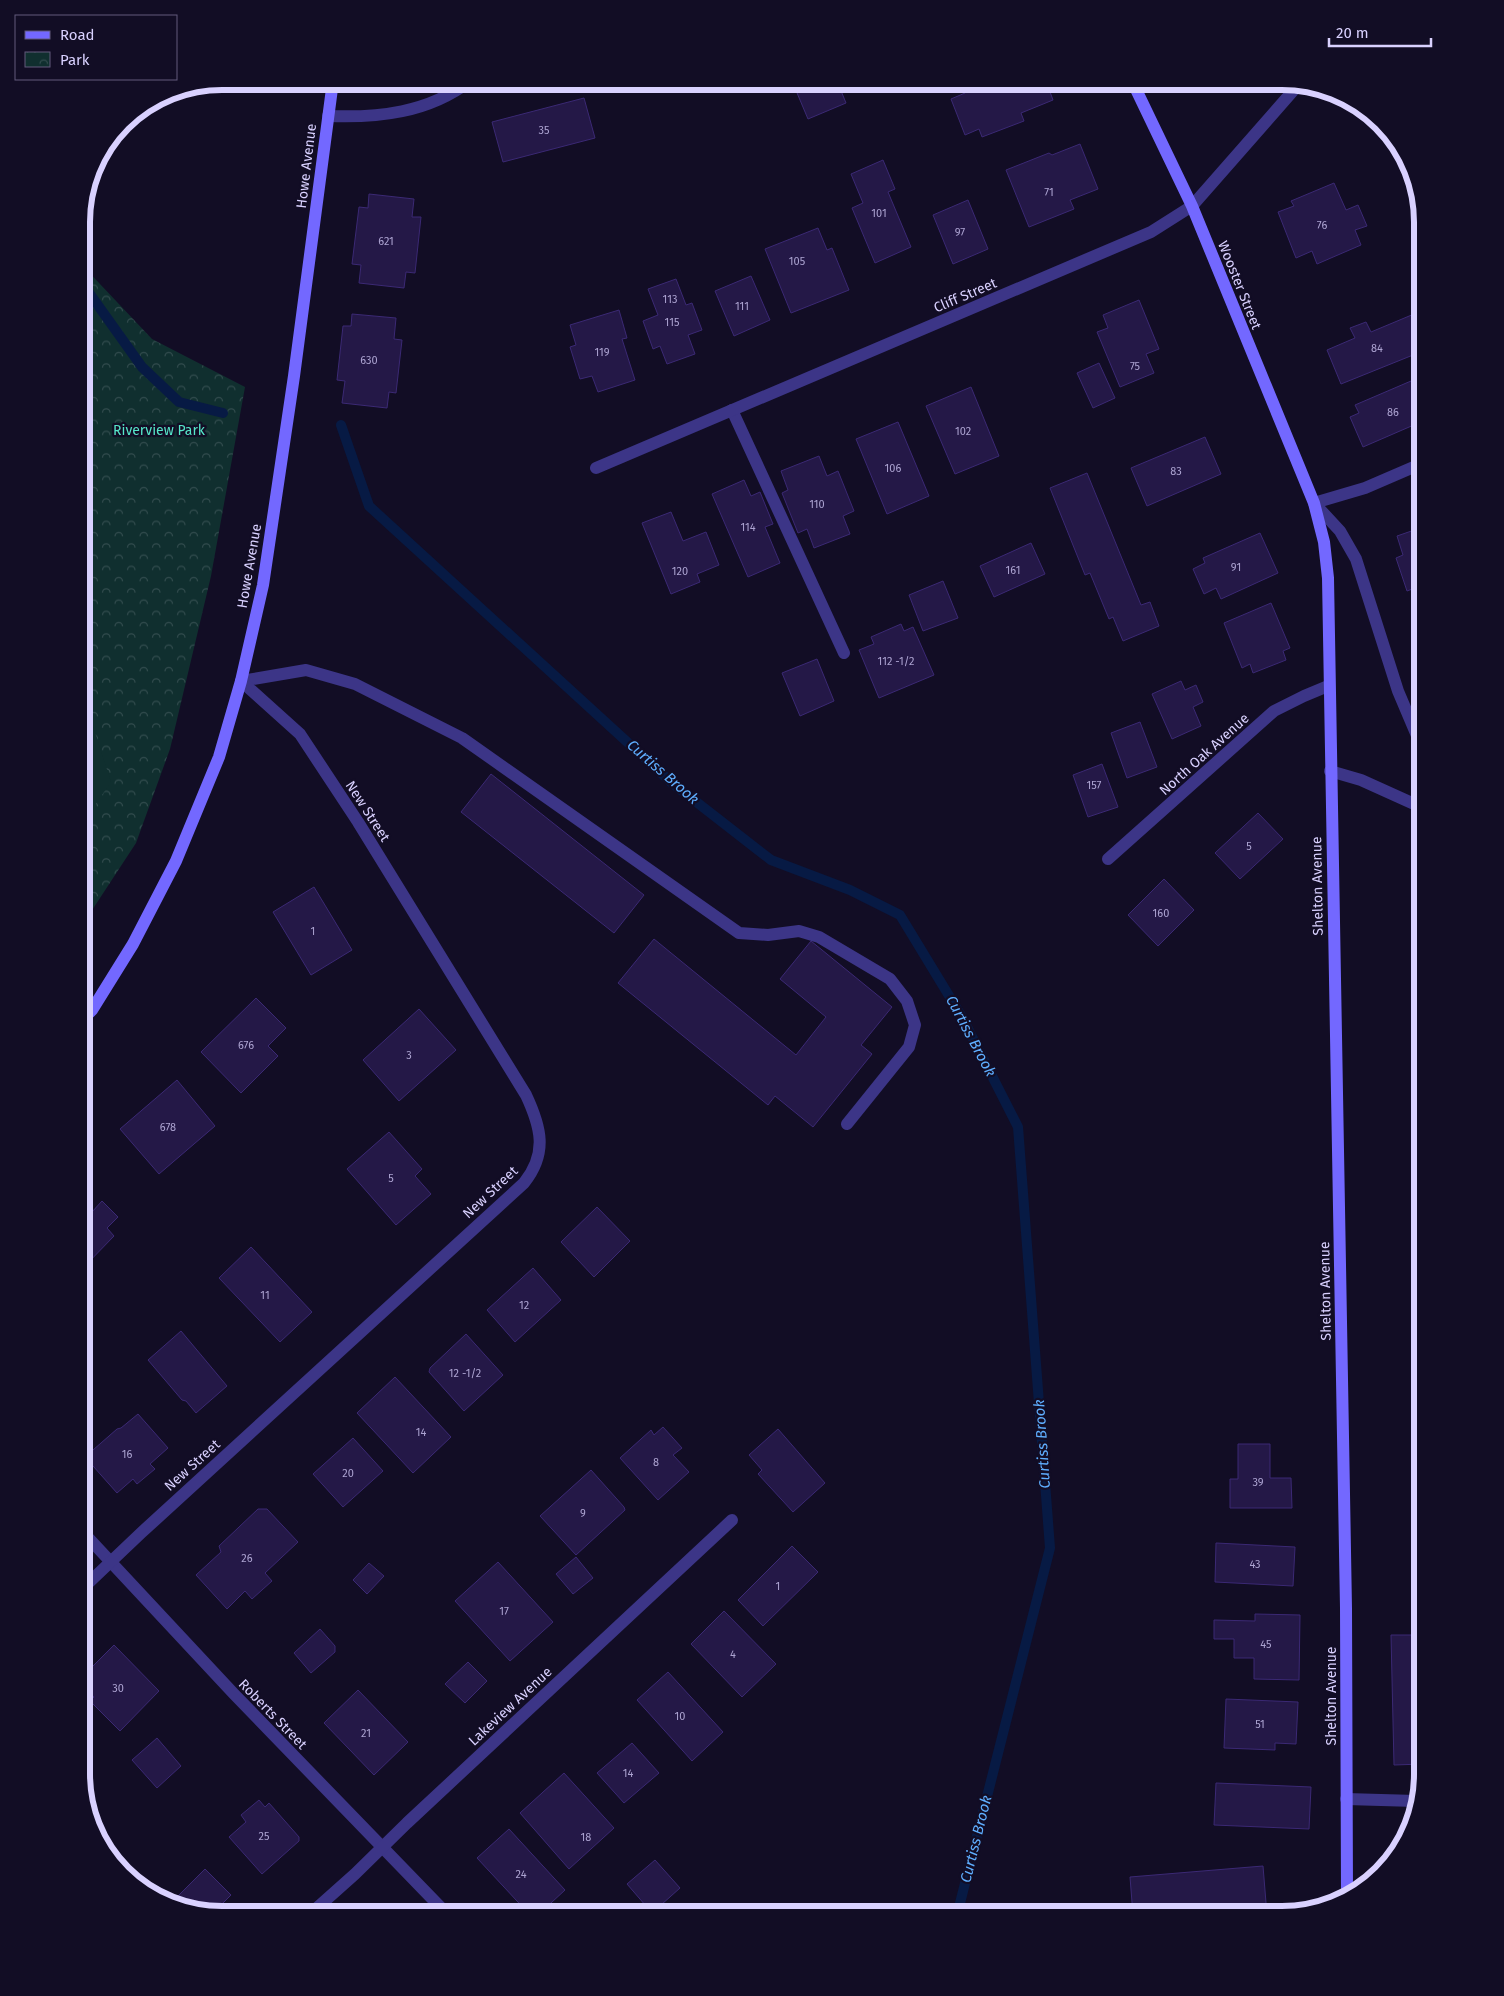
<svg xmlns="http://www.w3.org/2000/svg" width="1504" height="1996" viewBox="0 0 1504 1996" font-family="'Fira Sans',sans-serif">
  <defs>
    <pattern id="park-crowns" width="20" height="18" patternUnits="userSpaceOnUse" patternTransform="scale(1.25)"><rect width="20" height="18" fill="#102f2f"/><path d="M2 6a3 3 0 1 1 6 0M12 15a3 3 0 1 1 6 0" fill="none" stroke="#324c4e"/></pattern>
  </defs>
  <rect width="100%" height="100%" fill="#120d25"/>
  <path fill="url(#park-crowns)" d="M82,265L152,339L245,387L211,576L170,749L136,843L81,927Z"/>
  <path fill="#102f2f" d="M81,708L88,711L111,782L81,825Z"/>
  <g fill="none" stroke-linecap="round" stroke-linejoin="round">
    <g stroke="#071a44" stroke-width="10">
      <path d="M82,283L142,367L179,402L223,413"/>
      <path d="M341,425L369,506L672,783L771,860L850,890L900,915L962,1017L1018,1127L1050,1548L957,1915"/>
    </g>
  </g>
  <g fill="#241847" stroke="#3b2974">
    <path d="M792,81H837L846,103L808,119Z"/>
    <path d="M960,81H1046L1053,100L1021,113L1024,121L982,137L979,129L965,135L951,99L965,93Z"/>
    <path d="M584,98L595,138L503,162L492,122Z"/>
    <path d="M1080,144L1098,189L1070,200L1074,209L1029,227L1006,170L1049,153L1052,155Z"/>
    <path d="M883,160L895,189L888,192L911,247L875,263L852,208L863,203L851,174Z"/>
    <path d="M1334,183L1346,210L1358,205L1367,226L1355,230L1361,245L1317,264L1312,251L1296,258L1278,212L1294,206L1291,201Z"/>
    <path d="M369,194L414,199L412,217H421L415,273L406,272L404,288L359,283L361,265L352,264L359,207L368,208Z"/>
    <path d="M968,200L988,249L953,264L933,215Z"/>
    <path d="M818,228L827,250L832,248L849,290L791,313L765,249Z"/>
    <path d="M751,276L770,320L734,336L715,291Z"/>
    <path d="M676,279L686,305L692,303L702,330L688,335L695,354L667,364L660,346L653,349L643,321L658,315L648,289Z"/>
    <path d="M1139,300L1159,349L1146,354L1154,373L1120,387L1097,332L1108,328L1103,315Z"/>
    <path d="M619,310L627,338L622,339L635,380L598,392L592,376L580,379L570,347L576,345L570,325Z"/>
    <path d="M352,314L396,318L394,339L402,340L396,393L389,392L387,408L342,403L345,381L337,380L343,326H351Z"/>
    <path d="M1414,314L1423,335V351L1341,384L1327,350L1355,338L1350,328L1366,322L1371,332Z"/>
    <path d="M1099,363L1115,398L1093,408L1077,373Z"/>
    <path d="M1411,381L1414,390L1423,386V421L1363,447L1350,417L1359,413L1355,405Z"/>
    <path d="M971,387L999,456L955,474L926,406Z"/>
    <path d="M898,422L929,496L887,514L856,439Z"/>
    <path d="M1205,437L1221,474L1147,506L1131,468Z"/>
    <path d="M819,456L827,476L838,471L854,511L843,516L850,534L814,548L807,529L798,533L782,493L788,490L781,471Z"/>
    <path d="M1087,473L1141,605L1150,602L1159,626L1123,641L1113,617L1109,619L1090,573L1085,575L1050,488Z"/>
    <path d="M744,480L751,496L760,492L773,524L765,527L780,563L748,577L712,494Z"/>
    <path d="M671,512L683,541L706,532L719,565L697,574L700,582L671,594L642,523Z"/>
    <path d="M1423,527V585L1407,591L1396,558L1403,555L1397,536Z"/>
    <path d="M1260,533L1278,573L1221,599L1216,588L1204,594L1193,569L1205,563L1203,558Z"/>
    <path d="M1031,543L1045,574L994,597L980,566Z"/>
    <path d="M943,581L958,618L923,631L909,595Z"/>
    <path d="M1271,603L1290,648L1283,651L1286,660L1253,673L1250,664L1242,668L1224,623Z"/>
    <path d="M901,624L904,631L913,627L934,675L879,698L859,650L874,644L871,637Z"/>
    <path d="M817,659L834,701L800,716L782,673Z"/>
    <path d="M1181,681L1185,690L1196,685L1203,702L1193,707L1201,726L1172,739L1152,694Z"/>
    <path d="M1140,722L1157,767L1127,778L1111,733Z"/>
    <path d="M1102,764L1118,807L1088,817L1073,775Z"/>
    <path d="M491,774L644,895L614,933L461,812Z"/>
    <path d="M1258,813L1283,839L1240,879L1215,853Z"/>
    <path d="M1164,879L1194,910L1158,946L1128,915Z"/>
    <path d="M314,887L352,950L311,975L273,912Z"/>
    <path d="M654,939L796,1055L826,1017L780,979L811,941L892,1007L861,1045L872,1054L813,1127L775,1096L768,1105L618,983Z"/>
    <path d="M256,998L286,1028L268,1046L278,1056L241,1093L201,1052Z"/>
    <path d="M419,1009L456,1050L399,1101L363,1060Z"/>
    <path d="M177,1080L215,1126L159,1174L120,1129Z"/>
    <path d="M389,1132L422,1169L415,1176L431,1194L396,1225L347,1169Z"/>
    <path d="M102,1201L118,1217L107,1228L114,1236L81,1270V1209L84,1207L91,1213Z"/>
    <path d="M597,1207L630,1241L594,1277L561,1242Z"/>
    <path d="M251,1247L312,1312L280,1342L219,1278Z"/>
    <path d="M533,1268L561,1300L515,1342L487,1310Z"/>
    <path d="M181,1331L227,1386L196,1413L186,1401L182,1400L148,1360Z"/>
    <path d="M466,1334L503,1375L464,1411L429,1372L430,1368Z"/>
    <path d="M395,1377L451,1437L413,1473L357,1413Z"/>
    <path d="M138,1414L168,1448L150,1464L155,1469L137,1484L133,1479L117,1493L85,1457L117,1429L121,1428Z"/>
    <path d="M663,1427L682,1448L673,1455L689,1472L658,1500L620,1458L651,1430L654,1435Z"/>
    <path d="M778,1429L825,1483L793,1512L758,1474L762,1470L749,1455Z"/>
    <path d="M353,1438L383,1471L343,1507L313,1474Z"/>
    <path d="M1238,1444H1270V1478H1291L1292,1508H1230V1479H1238Z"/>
    <path d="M591,1470L624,1507L625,1510L576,1555L540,1516Z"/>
    <path d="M258,1509H267L298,1542L265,1573L272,1581L252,1599L245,1591L227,1609L196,1575L221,1552L219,1546Z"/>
    <path d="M1216,1543L1295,1547L1293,1586L1215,1582Z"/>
    <path d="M792,1546L818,1572L763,1626L738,1600Z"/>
    <path d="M576,1557L593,1578L573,1594L556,1574Z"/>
    <path d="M498,1562L553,1622L510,1661L455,1601Z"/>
    <path d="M369,1563L384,1576L367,1594L353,1580Z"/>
    <path d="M724,1611L776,1664L742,1697L691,1644Z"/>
    <path d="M1255,1614L1300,1615L1299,1680L1254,1679V1658H1234V1639H1214V1620L1255,1621Z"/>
    <path d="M320,1629L335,1646V1652L311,1673L294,1653Z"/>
    <path d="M1391,1635H1423V1764L1394,1765Z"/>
    <path d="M114,1645L159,1691L120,1731L90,1701L94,1697L81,1683V1678Z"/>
    <path d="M468,1662L487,1681L465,1703L445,1684Z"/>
    <path d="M668,1672L723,1732L692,1761L637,1700Z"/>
    <path d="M358,1690L408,1742L374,1775L324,1723Z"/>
    <path d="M1226,1699L1298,1702L1296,1744L1275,1743V1750L1224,1748Z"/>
    <path d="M157,1738L181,1766L157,1788L132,1760Z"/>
    <path d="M632,1743L659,1773L624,1803L597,1773Z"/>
    <path d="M564,1773L614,1828L569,1869L520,1813Z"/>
    <path d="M1216,1783L1311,1787L1309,1829L1214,1825Z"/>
    <path d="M259,1800L265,1807L269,1803L299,1837V1841L262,1874L229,1837L246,1822L241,1815Z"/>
    <path d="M509,1829L565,1890L538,1915H530L477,1858Z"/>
    <path d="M655,1860L680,1888L652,1913L627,1884Z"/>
    <path d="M1263,1866L1267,1915H1133L1130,1877Z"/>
    <path d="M205,1869L231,1895L214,1912L180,1903L175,1899Z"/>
  </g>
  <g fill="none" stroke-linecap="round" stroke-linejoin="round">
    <g stroke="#3c3587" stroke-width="12">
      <path d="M732,410L844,653"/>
      <path d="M241,681L306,670L355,684L462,738L739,933L768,935L799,931L819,937L890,979L907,1001L915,1025L909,1047L847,1124"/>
    </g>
    <g stroke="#3c3587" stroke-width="12">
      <path d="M328,116C378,118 428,113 470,81"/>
      <path d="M596,468L1151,232L1192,206L1299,84"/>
      <path d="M1314,503L1340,531L1356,559L1398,691L1423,750"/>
      <path d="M1330,771L1361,780L1423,808"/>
      <path d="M1108,859L1274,711L1304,696L1328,686"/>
      <path d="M81,1530L234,1694L448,1915"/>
      <path d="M81,1590L141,1533L524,1183C548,1153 541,1127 526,1095L358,822L300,734L241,681"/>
      <path d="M1346,1799L1416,1801"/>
      <path d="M309,1915L355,1874L407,1823L732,1520"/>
    </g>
    <path stroke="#3c3587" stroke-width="12" d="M1314,503L1365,488L1423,463"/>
    <g stroke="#7368ff" stroke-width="12">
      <path d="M1132,81L1192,206L1314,503L1324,542L1328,578L1346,1608L1347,1895"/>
      <path d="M81,1021L92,1010L133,944L176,861L219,757L241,681L263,585L294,376L333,81"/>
    </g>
  </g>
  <g text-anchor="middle" stroke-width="4.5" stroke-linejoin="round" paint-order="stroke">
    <g font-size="11" fill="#aca3d1">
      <text x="544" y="134">35</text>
      <text x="1049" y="196">71</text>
      <text x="879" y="217">101</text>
      <text x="1322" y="229">76</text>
      <text x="960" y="236">97</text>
      <text x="386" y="245">621</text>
      <text x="797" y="265">105</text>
      <text x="670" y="303">113</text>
      <text x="742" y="310">111</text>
      <text x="672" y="326">115</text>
      <text x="1377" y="352">84</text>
      <text x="602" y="356">119</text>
      <text x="369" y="364">630</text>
      <text x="1135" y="370">75</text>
      <text x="1393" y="416">86</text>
      <text x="963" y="435">102</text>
      <text x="893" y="472">106</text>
      <text x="1176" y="475">83</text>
      <text x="817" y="508">110</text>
      <text x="748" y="531">114</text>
      <text x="1236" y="571">91</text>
      <text x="1013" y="574">161</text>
      <text x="680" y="575">120</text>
      <text x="896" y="665">112 -1/2</text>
      <text x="1094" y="789">157</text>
      <text x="1249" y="850">5</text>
      <text x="1161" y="917">160</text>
      <text x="313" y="935">1</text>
      <text x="246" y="1049">676</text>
      <text x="409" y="1059">3</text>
      <text x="168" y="1131">678</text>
      <text x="391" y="1182">5</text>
      <text x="265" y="1299">11</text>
      <text x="524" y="1309">12</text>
      <text x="465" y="1377">12 -1/2</text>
      <text x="421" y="1436">14</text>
      <text x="127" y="1458">16</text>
      <text x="656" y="1466">8</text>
      <text x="348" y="1477">20</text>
      <text x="1258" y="1486">39</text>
      <text x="583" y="1517">9</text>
      <text x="247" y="1562">26</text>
      <text x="1255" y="1568">43</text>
      <text x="778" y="1590">1</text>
      <text x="504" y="1615">17</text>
      <text x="1266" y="1648">45</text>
      <text x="733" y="1658">4</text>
      <text x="118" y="1692">30</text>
      <text x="680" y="1720">10</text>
      <text x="1260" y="1728">51</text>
      <text x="366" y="1737">21</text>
      <text x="628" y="1777">14</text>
      <text x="264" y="1840">25</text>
      <text x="586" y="1841">18</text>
      <text x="521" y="1878">24</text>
    </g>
    <g font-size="14" fill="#d9d1ff" stroke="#120d25">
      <text transform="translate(306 166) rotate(-83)" y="5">Howe Avenue</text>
      <text transform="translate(1240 285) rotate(68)" y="5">Wooster Street</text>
      <text transform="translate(965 295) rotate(-23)" y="5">Cliff Street</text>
      <text transform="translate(249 566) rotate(-80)" y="5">Howe Avenue</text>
      <text transform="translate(1204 754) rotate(-42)" y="5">North Oak Avenue</text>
      <text transform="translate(368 811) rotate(57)" y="5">New Street</text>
      <text transform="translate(1317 886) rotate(-91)" y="5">Shelton Avenue</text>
      <text transform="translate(490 1192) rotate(-43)" y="5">New Street</text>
      <text transform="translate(1325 1291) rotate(-91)" y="5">Shelton Avenue</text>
      <text transform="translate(192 1465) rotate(-42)" y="5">New Street</text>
      <text transform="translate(1331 1696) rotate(-90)" y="5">Shelton Avenue</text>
      <text transform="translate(510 1706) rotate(-43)" y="5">Lakeview Avenue</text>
      <text transform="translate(273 1714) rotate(46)" y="5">Roberts Street</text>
    </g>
    <g font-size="14" fill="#56e6c9" stroke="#120d25">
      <text x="159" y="435">Riverview Park</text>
    </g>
    <g font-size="15" font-style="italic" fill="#5faeff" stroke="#120d25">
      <text transform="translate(663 772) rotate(41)" y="5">Curtiss Brook</text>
      <text transform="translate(971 1036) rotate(62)" y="5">Curtiss Brook</text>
      <text transform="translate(1042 1444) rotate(-94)" y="5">Curtiss Brook</text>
      <text transform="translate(976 1839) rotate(-76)" y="5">Curtiss Brook</text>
    </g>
  </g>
  <path d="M0 0H1504V1996H0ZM222 90H1282A132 132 0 0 1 1414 222V1774A132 132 0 0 1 1282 1906H222A132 132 0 0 1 90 1774V222A132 132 0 0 1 222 90Z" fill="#120d25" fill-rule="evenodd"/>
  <path fill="none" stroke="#d9d1ff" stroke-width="6" d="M222 90H1282A132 132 0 0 1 1414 222V1774A132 132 0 0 1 1282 1906H222A132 132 0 0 1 90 1774V222A132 132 0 0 1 222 90Z"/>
  <rect x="15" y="15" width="162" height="65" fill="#120d25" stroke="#625b7c"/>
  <rect x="25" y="31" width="25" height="8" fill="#7368ff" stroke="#625b7c"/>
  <text x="60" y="40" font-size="15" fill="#d9d1ff">Road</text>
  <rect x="25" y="52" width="25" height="15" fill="url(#park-crowns)" stroke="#625b7c"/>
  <text x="60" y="65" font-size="15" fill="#d9d1ff">Park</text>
  <path d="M1329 38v8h102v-8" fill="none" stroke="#d9d1ff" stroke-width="2.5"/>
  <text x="1336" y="38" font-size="15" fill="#d9d1ff" stroke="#120d25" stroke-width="4" paint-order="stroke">20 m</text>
</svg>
